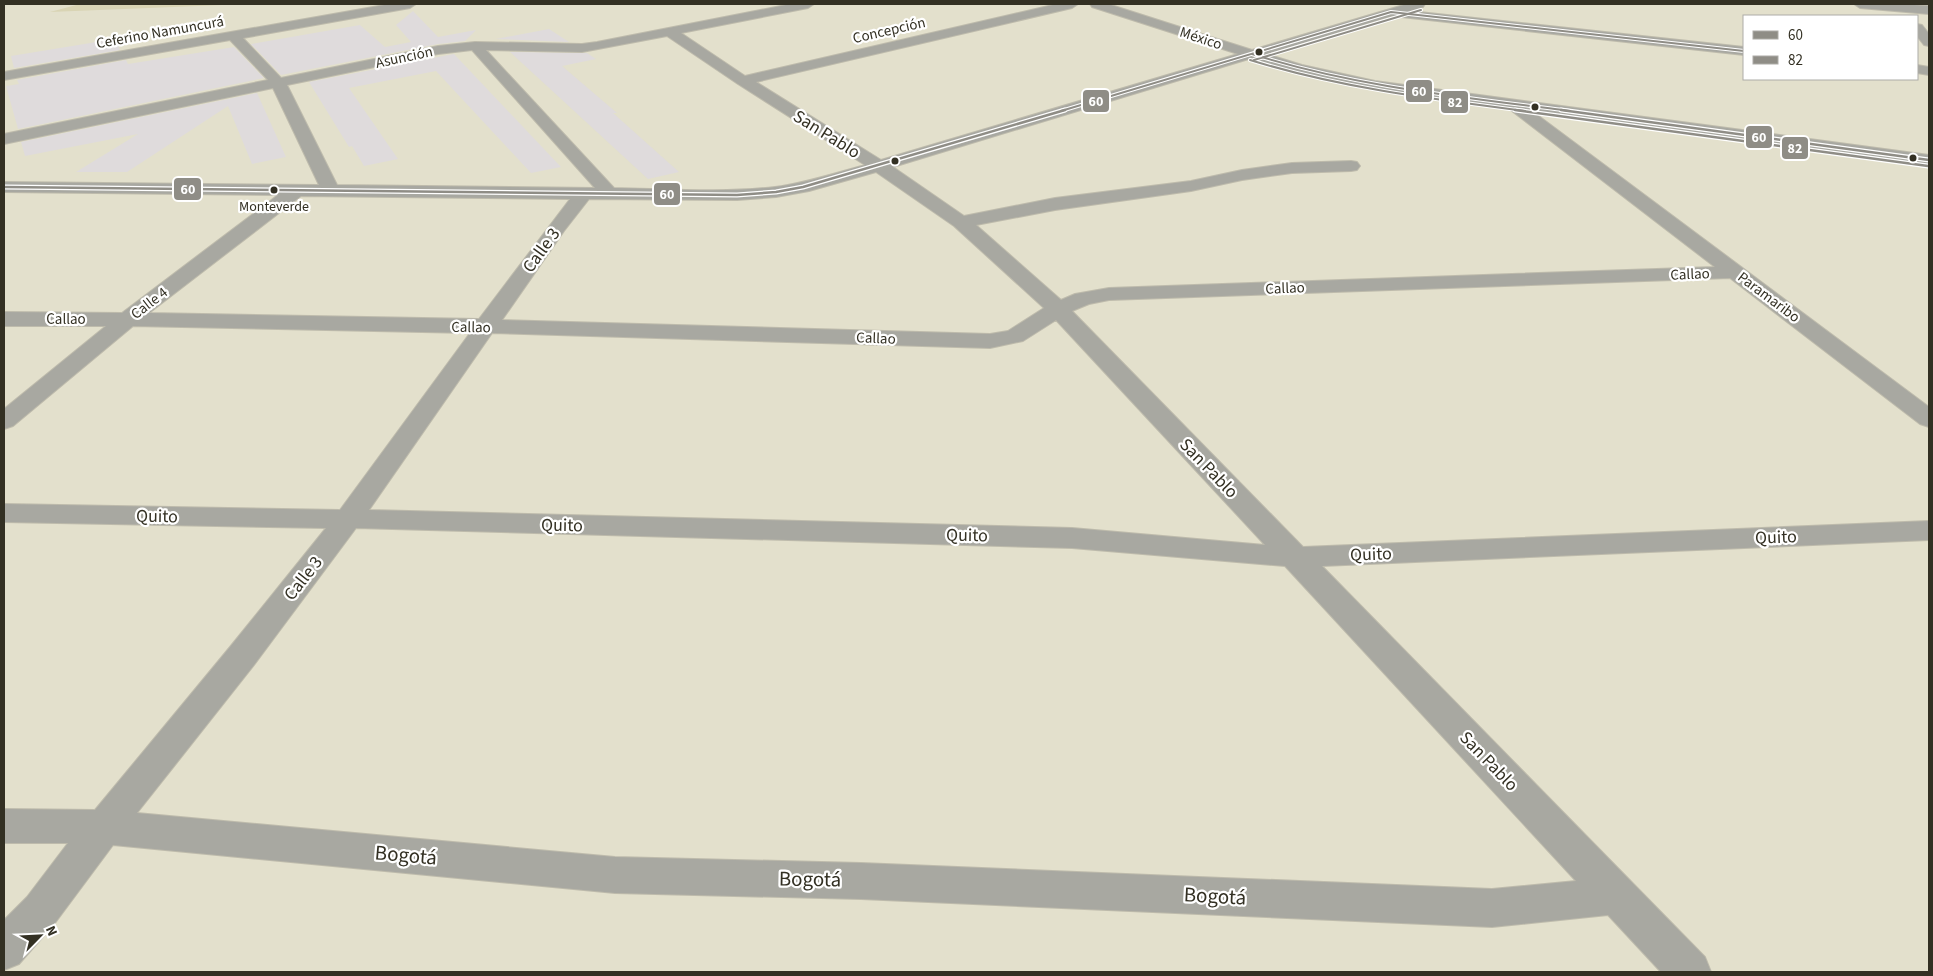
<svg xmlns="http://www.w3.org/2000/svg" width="1933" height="976" viewBox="0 0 1933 976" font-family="'Source Sans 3',sans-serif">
  <rect width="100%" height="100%" fill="#e3e0cc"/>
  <path fill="#d9d4b4" d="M80,4H247L50,12Z"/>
  <g fill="#dfdbdc">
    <path d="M413,11L438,37L476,30L465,41L438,44L281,75L251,44L360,25L385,47L411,42L396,25Z"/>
    <path d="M549,29L569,42L496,39Z"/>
    <path d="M115,39L120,50L14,68L11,56Z"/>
    <path d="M234,47L264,78L18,129L6,86L19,84L17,80L126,60L128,64Z"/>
    <path d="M510,52L587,53L596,59L562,66L617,113H613L679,172L648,179Z"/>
    <path d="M454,54L561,167L531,173L436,71L349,88L398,159L364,166L352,146L349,147L309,82Z"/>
    <path d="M257,93L286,157L252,164L228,106L127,172H76L138,134L25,156L21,142Z"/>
  </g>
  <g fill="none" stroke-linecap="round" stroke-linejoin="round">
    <g stroke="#bebbac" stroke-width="2">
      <g id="minor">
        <path d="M390,4H416L410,8L243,38L281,78L438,46L475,42L582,44L597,42L791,4H814L808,8L681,33L745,76L1057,4H1078L1072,8L756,82L881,160L1238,54L1092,7L1090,4H1108L1252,50L1407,4H1425L1423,7L1410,11L1744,47V55L1392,16L1267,54L1302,65L1375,81L1929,155V165L1532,111L1929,407V427L1920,424L1730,278L1109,300L1089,304L1072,311L1303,547L1929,521V540L1322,566L1705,957L1711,972H1661L1608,915L1492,927L861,899L615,893L113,845L55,923L19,964L4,970V920L27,897L68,843H4V809L95,810L230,647L326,528L4,522V504L340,510L470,333L133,326L13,426L4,429V409L106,326H4V312L122,313L278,195L4,192V182L319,185L273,88L4,144V134L268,80L230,40L4,80V72ZM667,36L738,84L865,165C835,173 806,183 775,187C722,193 668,189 614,188L486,50L582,52ZM472,50L595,188L337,185L287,85L438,54ZM1252,58L1294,72L1375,89L1508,108L1715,267L1109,288L1075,294L1061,300L976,225L1055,210L1191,191L1242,180L1292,173L1351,171L1357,170L1360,166L1357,162L1351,161L1292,163L1242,170L1191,181L1055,198L964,216L893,167ZM876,172L954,226L1044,308L1008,331L990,334L502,320L564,231L589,199L737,200L776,197L809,191ZM301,196L570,199L479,319L149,313ZM1056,320L1265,545L1072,528L369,510L492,333L990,348L1023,341ZM356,528L1072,548L1285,566L1576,881L1492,889L861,863L615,857L137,813L254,665Z"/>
        <path d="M1854,4H1900L1929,6V14L1860,8Z"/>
        <path d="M1917,24L1922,25L1929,34V46L1924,45L1917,36Z"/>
        <path d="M1917,65L1929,67V75L1917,73Z"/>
      </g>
    </g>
    <use href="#minor" fill="#a8a8a1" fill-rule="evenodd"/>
    <g stroke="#fff" stroke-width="4">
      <g id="bus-1-far1">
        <path d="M1252,54C1356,87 1462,97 1570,111"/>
        <path d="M1061,111L1391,12L1744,51"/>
      </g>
    </g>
    <g stroke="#fff" stroke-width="5">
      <g id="bus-1">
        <path d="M1561,110L1929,160"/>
        <path d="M4,187L737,195L776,192L803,187L1065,110"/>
      </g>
    </g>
    <g stroke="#fff" stroke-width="4">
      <g id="bus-2-far1">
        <path d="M1250,60C1341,88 1431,99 1525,111"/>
        <path d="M1254,60L1421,10"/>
      </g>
    </g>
    <g stroke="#fff" stroke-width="5">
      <path id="bus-2" d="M1515,110L1928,166"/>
    </g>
    <use href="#bus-1-far1" stroke="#8f8d86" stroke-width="2"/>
    <use href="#bus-1" stroke="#8f8d86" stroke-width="2.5"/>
    <use href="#bus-2-far1" stroke="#8f8d86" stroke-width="2"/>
    <use href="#bus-2" stroke="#8f8d86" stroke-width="2.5"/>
  </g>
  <g fill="#333023" stroke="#fff" stroke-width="2">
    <circle cx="1259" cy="52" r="4.5"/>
    <circle cx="1535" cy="107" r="4.5"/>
    <circle cx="1913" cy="158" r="4.5"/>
    <circle cx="895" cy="161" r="4.5"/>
    <circle cx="274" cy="190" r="4.5"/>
  </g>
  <g text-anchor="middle" stroke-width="4.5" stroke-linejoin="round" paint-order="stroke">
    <g font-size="14" fill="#333023" stroke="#fff">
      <text x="274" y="211">Monteverde</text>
    </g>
    <g font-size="15" fill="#333023" stroke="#fff">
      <text transform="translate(889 30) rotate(-13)" y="5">Concepción</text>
      <text transform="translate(160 32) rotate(-10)" y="5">Ceferino Namuncurá</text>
      <text transform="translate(1201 38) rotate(18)" y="5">México</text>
      <text transform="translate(404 57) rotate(-12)" y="5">Asunción</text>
      <text transform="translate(1690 274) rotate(-2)" y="5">Callao</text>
      <text transform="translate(1285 288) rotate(-2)" y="5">Callao</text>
      <text transform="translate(1769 297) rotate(37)" y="5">Paramaribo</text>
      <text transform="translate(149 303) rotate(-38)" y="5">Calle 4</text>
      <text x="66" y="324">Callao</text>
      <text transform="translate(471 327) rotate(1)" y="5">Callao</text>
      <text transform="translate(876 338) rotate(2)" y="5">Callao</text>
    </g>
    <g font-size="18" fill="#333023" stroke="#fff">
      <text transform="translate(827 134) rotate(32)" y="6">San Pablo</text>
      <text transform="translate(541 250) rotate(-54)" y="6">Calle 3</text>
      <text transform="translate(1209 468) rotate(46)" y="6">San Pablo</text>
      <text transform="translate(157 516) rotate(1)" y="6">Quito</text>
      <text transform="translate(562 525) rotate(1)" y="6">Quito</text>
      <text transform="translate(967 535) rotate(1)" y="6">Quito</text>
      <text transform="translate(1776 537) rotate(-2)" y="6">Quito</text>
      <text transform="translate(1371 554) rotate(-2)" y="6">Quito</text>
      <text transform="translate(303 578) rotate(-52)" y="6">Calle 3</text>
      <text transform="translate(1489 761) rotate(46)" y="6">San Pablo</text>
    </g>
    <g font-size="21" fill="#333023" stroke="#fff">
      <text transform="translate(406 855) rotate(5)" y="7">Bogotá</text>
      <text transform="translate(810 879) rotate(1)" y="7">Bogotá</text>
      <text transform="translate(1215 896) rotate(3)" y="7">Bogotá</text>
    </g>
  </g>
  <g stroke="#fff" stroke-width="2">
    <rect x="1405" y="79" width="28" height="24" rx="5" fill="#8f8d86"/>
    <rect x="1082" y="89" width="28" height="24" rx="5" fill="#8f8d86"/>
    <rect x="1440" y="90" width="29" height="24" rx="5" fill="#8f8d86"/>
    <rect x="1745" y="125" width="28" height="24" rx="5" fill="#8f8d86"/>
    <rect x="1781" y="136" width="28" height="24" rx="5" fill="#8f8d86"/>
    <rect x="173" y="177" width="29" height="24" rx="5" fill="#8f8d86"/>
    <rect x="653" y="182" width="28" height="24" rx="5" fill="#8f8d86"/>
  </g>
  <g font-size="14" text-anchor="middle" font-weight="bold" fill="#fff">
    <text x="1419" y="96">60</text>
    <text x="1096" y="106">60</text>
    <text x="1455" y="107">82</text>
    <text x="1759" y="142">60</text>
    <text x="1795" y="153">82</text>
    <text x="188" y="194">60</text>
    <text x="667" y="199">60</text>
  </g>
  <rect width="1933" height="976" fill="none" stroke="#333023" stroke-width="10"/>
  <rect x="1743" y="15" width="175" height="65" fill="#ffffff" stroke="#adaca7"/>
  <rect x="1753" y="31" width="25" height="8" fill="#8f8d86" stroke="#adaca7"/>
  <text x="1788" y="40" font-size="15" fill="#333023">60</text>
  <rect x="1753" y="56" width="25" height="8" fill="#8f8d86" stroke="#adaca7"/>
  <text x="1788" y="65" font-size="15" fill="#333023">82</text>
  <g transform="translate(40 936) rotate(66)" stroke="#ffffff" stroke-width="4" paint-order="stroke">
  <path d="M0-4L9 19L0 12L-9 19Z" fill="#333023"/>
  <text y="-8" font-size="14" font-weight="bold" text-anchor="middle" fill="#333023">N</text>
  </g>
</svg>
